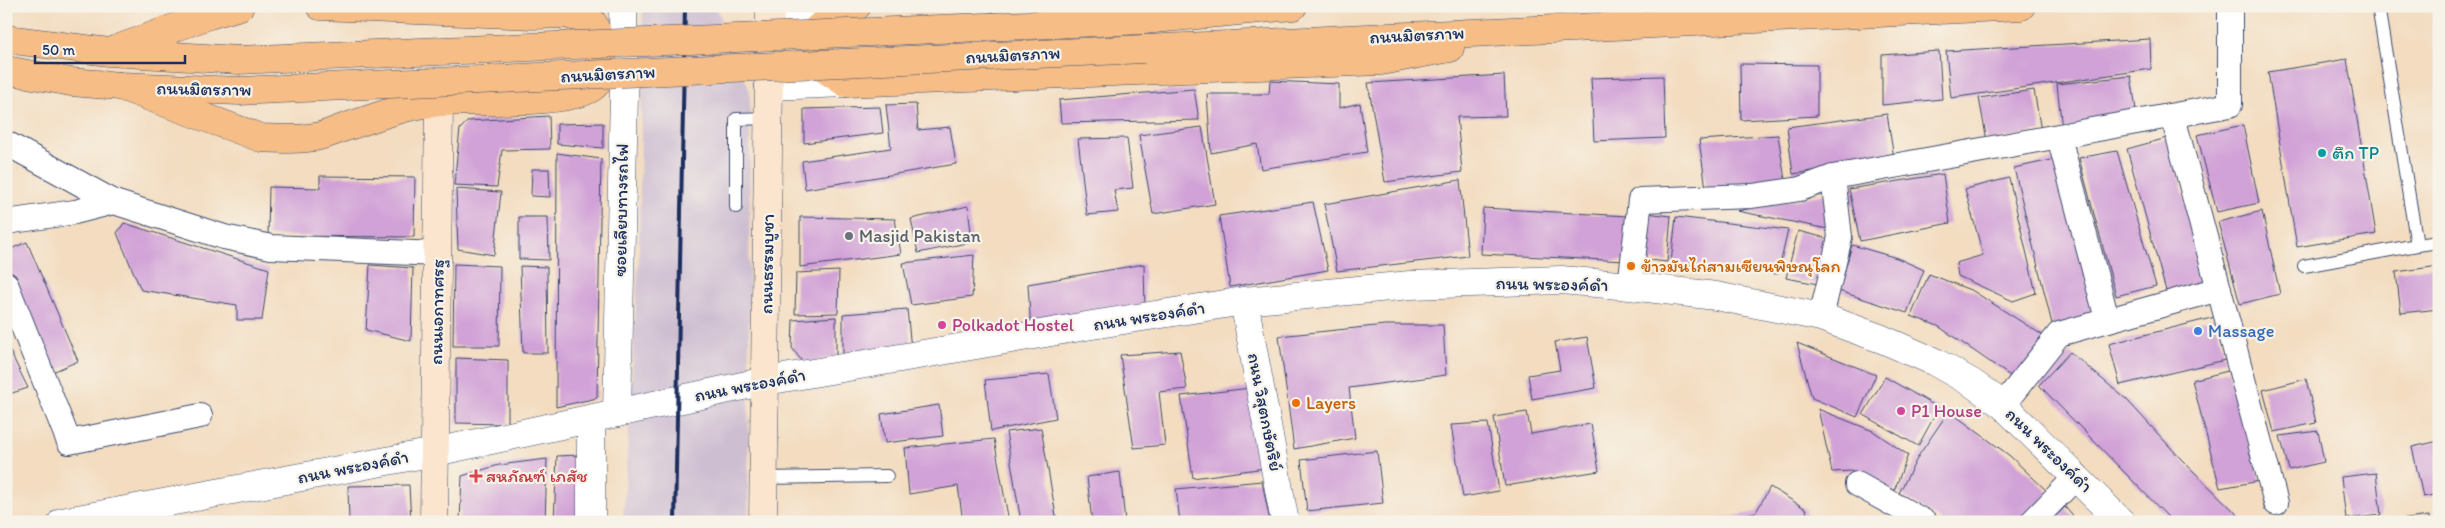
<svg xmlns="http://www.w3.org/2000/svg" width="2445" height="528" viewBox="0 0 2445 528" font-family="Itim,'Playpen Sans Thai',sans-serif">
  <rect width="100%" height="100%" fill="#f7f3e8"/>
  <filter id="ink" filterUnits="userSpaceOnUse"><feTurbulence type="fractalNoise" baseFrequency=".02" numOctaves="2"/><feDisplacementMap in="SourceGraphic" scale="10" xChannelSelector="R" yChannelSelector="G"/><feConvolveMatrix kernelMatrix="1 2 1 2 8 2 1 2 1" color-interpolation-filters="sRGB"/></filter>
  <filter id="wash" filterUnits="userSpaceOnUse"><feTurbulence type="fractalNoise" baseFrequency=".0096" numOctaves="4" result="noise"/><feDisplacementMap in="SourceGraphic" scale="20" xChannelSelector="R" yChannelSelector="G"/><feGaussianBlur stdDeviation="1.12" result="paint"/><feColorMatrix in="noise" values="0 0 0 0 0 0 0 0 0 0 0 0 0 0 0 0 0 1.4 0 .05"/><feComposite in="paint" operator="in"/></filter>
  <g filter="url(#wash)">
    <rect width="100%" height="100%" fill="#f3dcbf"/>
    <path fill="#cebed2" d="M643,6H716L750,92L748,522H623L639,254Z"/>
    <g id="blocks">
      <g fill="#d1a2d7">
        <path d="M2150,39L2151,69L1951,98L1946,51Z"/>
        <path d="M1939,51L1942,99L1882,105V55Z"/>
        <path d="M2347,59L2376,234L2297,247L2268,72Z"/>
        <path d="M1740,64L1817,65V116L1741,120Z"/>
        <path d="M1504,75L1506,116L1457,117L1462,172L1385,182L1368,83Z"/>
        <path d="M1663,76L1665,138L1594,141L1591,78Z"/>
        <path d="M2131,76L2137,117L2062,129L2057,84Z"/>
        <path d="M1270,81L1339,84V108L1360,103L1367,152L1261,169L1257,144L1211,153L1207,94H1269Z"/>
        <path d="M1194,89L1199,120L1061,123L1059,100Z"/>
        <path d="M2034,90L2041,131L1987,141L1979,98Z"/>
        <path d="M916,104L918,130L950,127L956,164L805,189L802,161L891,148L886,105Z"/>
        <path d="M880,107L883,133L804,143V109Z"/>
        <path d="M1887,114L1894,158L1793,174L1787,127Z"/>
        <path d="M549,116L550,149L502,150L497,187L454,185L460,129L468,121Z"/>
        <path d="M603,123V148L557,144V124Z"/>
        <path d="M2243,125L2259,203L2217,212L2197,135Z"/>
        <path d="M1202,127L1215,204L1153,214L1139,135Z"/>
        <path d="M1778,135L1785,180L1707,195L1699,140Z"/>
        <path d="M1127,138L1133,188L1114,190L1118,212L1087,215L1078,139Z"/>
        <path d="M2167,138L2209,280L2166,291L2127,149Z"/>
        <path d="M2117,151L2156,286L2116,296L2079,158Z"/>
        <path d="M557,153L601,159L597,398L556,407Z"/>
        <path d="M2056,159L2095,313L2053,328L2014,168Z"/>
        <path d="M532,169H549L550,197L531,196Z"/>
        <path d="M1943,174L1950,223L1860,241L1849,189Z"/>
        <path d="M320,176L415,177L414,237L268,236L269,187L320,188Z"/>
        <path d="M2009,178L2036,293L2013,301L1958,276L1956,263L1983,255L1965,189Z"/>
        <path d="M1460,180L1468,256L1337,271L1324,204Z"/>
        <path d="M456,189L501,192L494,255L458,249Z"/>
        <path d="M1826,194L1828,229L1737,211Z"/>
        <path d="M1313,202L1328,270L1230,287L1219,216Z"/>
        <path d="M968,206L972,242L918,253L911,219Z"/>
        <path d="M1483,208L1628,216L1626,261L1481,254Z"/>
        <path d="M2262,211L2280,294L2240,304L2218,222Z"/>
        <path d="M1646,213L1671,216L1667,262L1641,259Z"/>
        <path d="M519,217H548L549,260L519,259Z"/>
        <path d="M800,217L895,219L901,254L800,267Z"/>
        <path d="M1676,217L1788,230L1778,274L1671,263Z"/>
        <path d="M124,223L269,269L262,320H237V305L141,290L117,233Z"/>
        <path d="M1798,231L1830,239L1818,284L1786,278Z"/>
        <path d="M27,242L78,361L48,374L6,275V251Z"/>
        <path d="M1852,245L1897,258L1924,270L1907,313L1839,291Z"/>
        <path d="M974,255L972,297L911,305L903,263Z"/>
        <path d="M454,264L500,266L499,346H453Z"/>
        <path d="M1144,264L1145,309L1031,331L1028,284Z"/>
        <path d="M370,265L413,268L411,341L366,330Z"/>
        <path d="M520,266L547,267L548,353H523Z"/>
        <path d="M2439,266V309L2401,313L2396,272Z"/>
        <path d="M839,271L838,313L795,314L796,273Z"/>
        <path d="M1929,274L1973,291L2047,338L2016,380L1938,326L1911,316Z"/>
        <path d="M907,309L911,349L843,359V314Z"/>
        <path d="M836,317V356L804,364L792,348L793,320Z"/>
        <path d="M2215,317L2225,360L2120,385L2109,344Z"/>
        <path d="M1385,325H1443L1446,375L1349,388L1355,438L1294,449L1279,336Z"/>
        <path d="M1587,337L1596,388L1532,399L1528,375L1560,370L1555,342Z"/>
        <path d="M6,343L28,388L6,395Z"/>
        <path d="M1797,343L1876,375L1857,417L1812,398Z"/>
        <path d="M1180,351L1187,389L1159,392L1165,445L1134,448L1120,355Z"/>
        <path d="M2070,352L2127,400L2182,460L2245,522H2173L2039,385Z"/>
        <path d="M456,358L508,360V424L456,423Z"/>
        <path d="M2228,371L2260,481L2220,488L2192,380Z"/>
        <path d="M1049,374L1056,418L991,431L985,380Z"/>
        <path d="M1885,377L1939,408L1918,446L1863,415Z"/>
        <path d="M2306,379L2316,423L2274,432L2263,390Z"/>
        <path d="M1251,388L1265,468L1193,478L1181,396Z"/>
        <path d="M939,405L943,436L885,443L881,414Z"/>
        <path d="M1818,409L1873,431L1908,455L1894,491L1851,471L1832,472Z"/>
        <path d="M1949,411L2010,456L2049,493L2024,522H1943L1899,493L1919,455Z"/>
        <path d="M1527,412L1531,434L1591,424L1599,471L1505,486L1494,417Z"/>
        <path d="M1488,423L1499,491L1463,497L1451,425Z"/>
        <path d="M1041,428L1057,522H1021L1006,432Z"/>
        <path d="M2318,431L2324,462L2289,470L2280,436Z"/>
        <path d="M994,439L1009,522H963L958,486L909,494L905,448Z"/>
        <path d="M2439,441V494L2423,497L2412,447Z"/>
        <path d="M1377,451L1383,503L1307,511L1301,460Z"/>
        <path d="M579,455L577,522H554L557,456Z"/>
        <path d="M547,459L545,522H460L462,476L499,465Z"/>
        <path d="M1120,472L1125,522H1092L1087,477Z"/>
        <path d="M2376,473L2381,515L2346,519L2341,477Z"/>
        <path d="M1262,481L1270,522H1180L1176,489Z"/>
        <path d="M409,485L411,522H349L348,486Z"/>
        <path d="M1770,487L1806,509L1808,522H1703L1756,512Z"/>
        <path d="M2065,507L2078,522H2049Z"/>
        <path d="M2429,516V522H2392V521Z"/>
      </g>
    </g>
  </g>
  <g filter="url(#ink)">
    <use href="#blocks" fill-opacity="0" stroke="#3b496d" stroke-width="1"/>
    <g fill="none" stroke-linecap="round" stroke-linejoin="round">
      <g stroke="#3b496d" stroke-width="14">
        <g id="service">
          <path d="M2378,6L2417,245L2439,242"/>
          <path d="M736,207V119L769,118"/>
          <path d="M2304,266L2417,245"/>
          <path d="M764,478L887,476"/>
        </g>
      </g>
      <g stroke="#3b496d" stroke-width="26">
        <g id="minor">
          <path d="M2173,117L2276,503"/>
          <path d="M2059,137L2107,319"/>
          <path d="M6,143L114,202L224,237L271,247L438,254"/>
          <path d="M6,222L75,212L114,202"/>
          <path d="M6,284L69,442L200,416"/>
          <path d="M1630,286L1640,200L1752,196L1800,189L1833,177"/>
          <path d="M1821,317L1840,237L1833,177L2230,105V6"/>
          <path d="M2003,405L2059,334L2219,289"/>
          <path d="M1857,484L1925,522"/>
          <path d="M2032,522L2077,476"/>
        </g>
      </g>
      <g stroke="#3b496d" stroke-width="29">
        <g id="tertiary">
          <path d="M770,9L846,7"/>
          <path d="M769,86L846,83"/>
          <path d="M1244,301L1285,522"/>
          <path d="M617,413L624,94L623,6"/>
          <path d="M62,522L435,452L766,381L1092,325L1244,301L1410,285L1561,280L1630,286L1716,296L1821,317L1882,339L1935,362L1972,383L2003,405L2121,522"/>
          <path d="M591,522V419"/>
        </g>
      </g>
      <g stroke="#3b496d" stroke-width="29">
        <g id="secondary">
          <path d="M434,522L439,102"/>
          <path d="M763,522L770,6"/>
        </g>
      </g>
      <g stroke="#3b496d" stroke-width="29">
        <g id="primary">
          <path d="M857,6L846,7L818,28L819,65L846,83L1381,61L1450,48"/>
          <path d="M1143,20L1293,6"/>
          <path d="M6,39L109,52L238,60"/>
          <path d="M117,49L209,15L240,6"/>
          <path d="M1144,49L2021,6"/>
          <path d="M6,70L71,82L120,86L239,91"/>
          <path d="M120,86L261,138C279,139 297,140 314,137C324,136 334,131 343,128C375,118 407,104 441,102C472,100 575,105 594,86C611,69 602,42 593,23L567,14L534,15L320,6"/>
        </g>
      </g>
      <use href="#service" stroke="#fff" stroke-width="12"/>
      <use href="#minor" stroke="#fff" stroke-width="24"/>
      <use href="#tertiary" stroke="#fff" stroke-width="28"/>
      <use href="#secondary" stroke="#fbe5cf" stroke-width="28"/>
      <use href="#primary" stroke="#f6be86" stroke-width="28"/>
      <path stroke="#1b2f5e" stroke-width="4" d="M675,522L685,6"/>
      <g stroke="#3b496d" stroke-width="29" stroke-linecap="butt">
        <g id="primary-bridge">
          <path d="M238,60L1143,20"/>
          <path d="M239,91L1144,49"/>
        </g>
      </g>
      <use href="#primary-bridge" stroke="#f6be86" stroke-width="28"/>
    </g>
  </g>
  <circle fill="#0f9aa8" stroke="#f7f3e8" stroke-width="2" cx="2322" cy="153" r="5"/>
  <circle fill="#6b7280" stroke="#f7f3e8" stroke-width="2" cx="849" cy="236" r="5"/>
  <g fill="#e8710a" stroke="#f7f3e8" stroke-width="2">
    <circle cx="1631" cy="266" r="5"/>
    <circle cx="1296" cy="403" r="5"/>
  </g>
  <g fill="#d1479c" stroke="#f7f3e8" stroke-width="2">
    <circle cx="942" cy="325" r="5"/>
    <circle cx="1901" cy="411" r="5"/>
  </g>
  <circle fill="#3f7fe0" stroke="#f7f3e8" stroke-width="2" cx="2198" cy="331" r="5"/>
  <path fill="#e0444e" stroke="#f7f3e8" stroke-width="2" d="M473.5 468.5h5v5h5v5h-5v5h-5v-5h-5v-5h5z"/>
  <g text-anchor="middle" stroke-width="4.5" stroke-linejoin="round" paint-order="stroke">
    <g font-size="18" fill="#1b2f5e" stroke="#f7f3e8">
      <text transform="translate(1417 35) rotate(-3)" y="6">ถนนมิตรภาพ</text>
      <text transform="translate(1013 55) rotate(-3)" y="6">ถนนมิตรภาพ</text>
      <text transform="translate(608 74) rotate(-3)" y="6">ถนนมิตรภาพ</text>
      <text transform="translate(204 89) rotate(1)" y="6">ถนนมิตรภาพ</text>
      <text transform="translate(621 210) rotate(-89)" y="6">ซอยเลียบทางรถไฟ</text>
      <text transform="translate(767 264) rotate(-89)" y="6">ถนนธรรมบูชา</text>
      <text transform="translate(1552 284) rotate(1)" y="6">ถนน พระองค์ดำ</text>
      <text transform="translate(437 312) rotate(-89)" y="6">ถนนเอกาทศรฐ</text>
      <text transform="translate(1149 316) rotate(-9)" y="6">ถนน พระองค์ดำ</text>
      <text transform="translate(750 385) rotate(-11)" y="6">ถนน พระองค์ดำ</text>
      <text transform="translate(1265 412) rotate(79)" y="6">ถนน วิสุตกษัตริย์</text>
      <text transform="translate(2049 450) rotate(44)" y="6">ถนน พระองค์ดำ</text>
      <text transform="translate(353 467) rotate(-11)" y="6">ถนน พระองค์ดำ</text>
    </g>
    <g font-size="18" fill="#0d838f" stroke="#f7f3e8" text-anchor="start">
      <text x="2332" y="159">ตึก TP</text>
    </g>
    <g font-size="18" fill="#5b616d" stroke="#f7f3e8" text-anchor="start">
      <text x="859" y="242">Masjid Pakistan</text>
    </g>
    <g font-size="18" fill="#c56008" stroke="#f7f3e8" text-anchor="start">
      <text x="1641" y="272">ข้าวมันไก่สามเซียนพิษณุโลก</text>
      <text x="1306" y="409">Layers</text>
    </g>
    <g font-size="18" fill="#b23c85" stroke="#f7f3e8" text-anchor="start">
      <text x="952" y="331">Polkadot Hostel</text>
      <text x="1911" y="417">P1 House</text>
    </g>
    <g font-size="18" fill="#366cbe" stroke="#f7f3e8" text-anchor="start">
      <text x="2208" y="337">Massage</text>
    </g>
    <g font-size="18" fill="#be3a42" stroke="#f7f3e8" text-anchor="start">
      <text x="486" y="482">สหภัณฑ์ เภสัช</text>
    </g>
  </g>
  <rect width="2445" height="528" fill="none" stroke="#f7f3e8" stroke-width="25"/>
  <path d="M35 55v8h150v-8" fill="none" stroke="#1b2f5e" stroke-width="2.5"/>
  <text x="42" y="55" font-size="15" fill="#1b2f5e" stroke="#f7f3e8" stroke-width="4" paint-order="stroke">50 m</text>
</svg>
